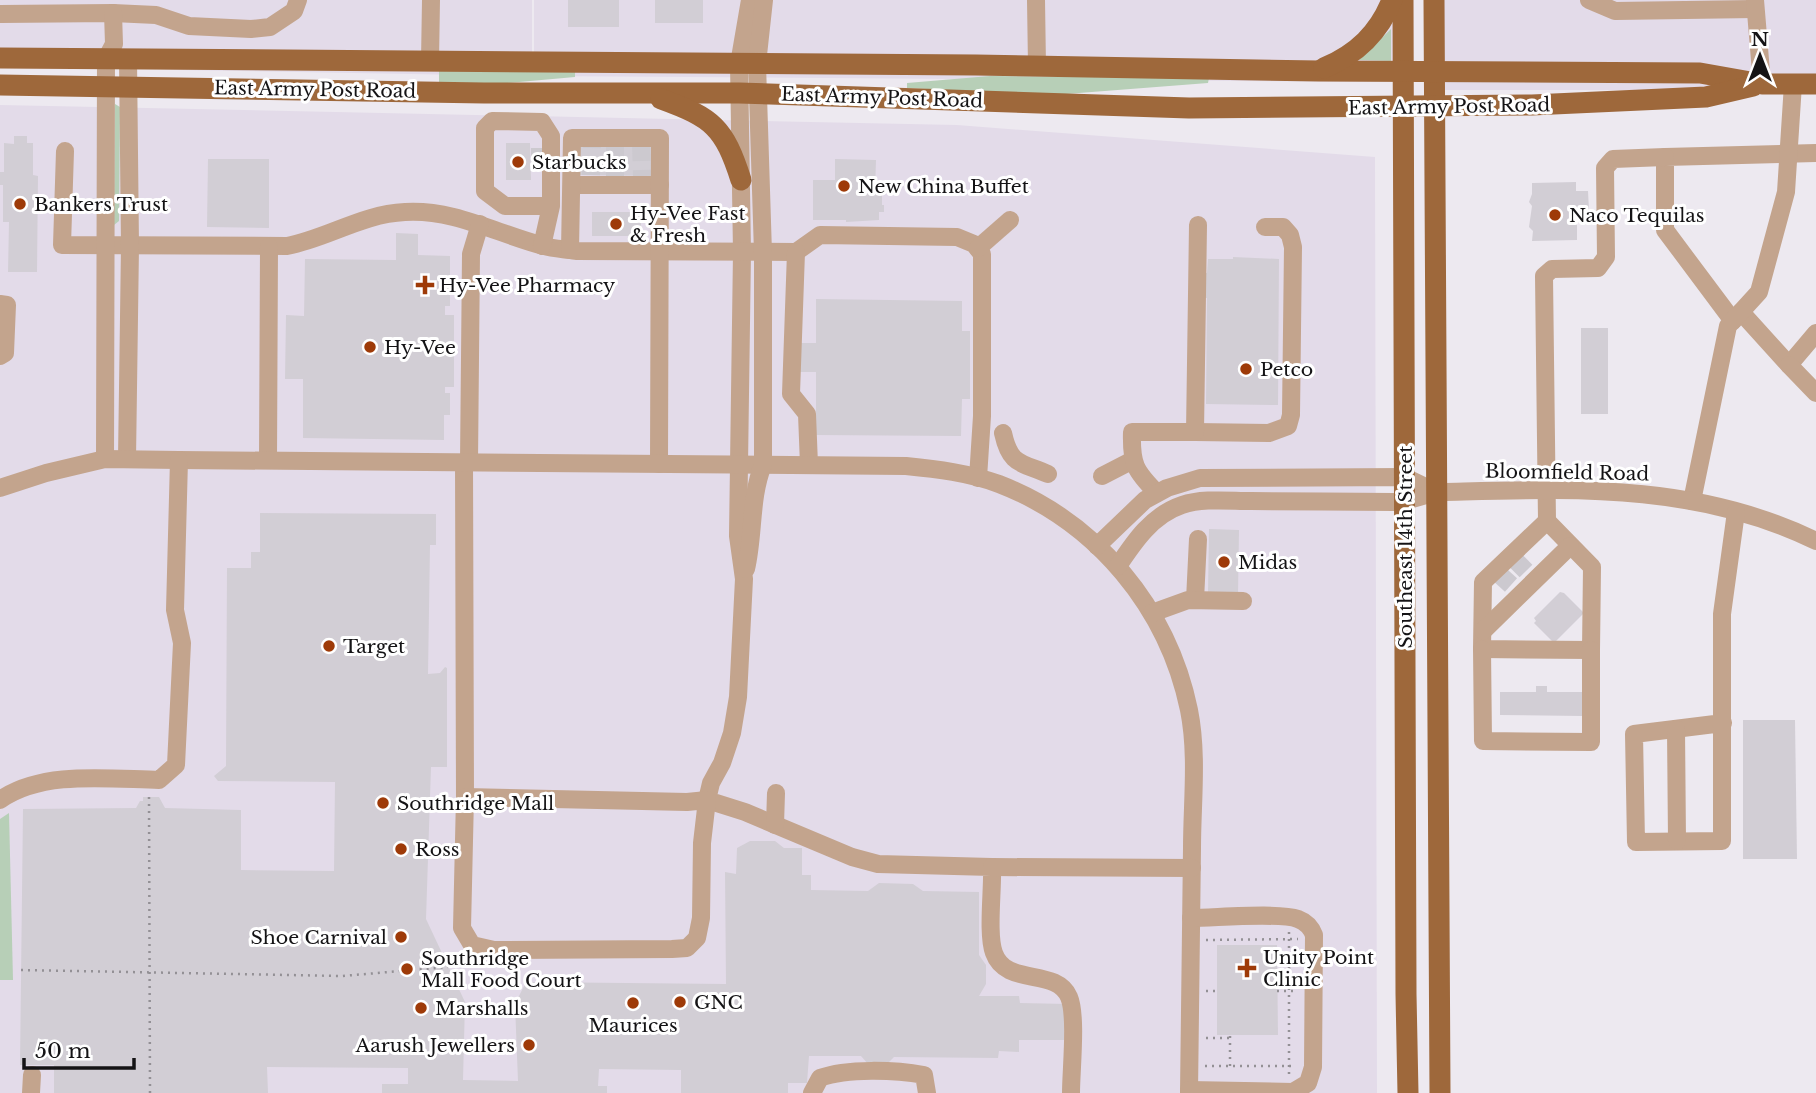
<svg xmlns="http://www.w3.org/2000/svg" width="1816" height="1093" viewBox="0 0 1816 1093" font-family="'Libre Baskerville',serif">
  <rect width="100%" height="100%" fill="#ede9f0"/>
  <g fill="#e3dbe9">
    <path d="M0,0H532V76L176,70L0,58Z"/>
    <path d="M534,0H1395L1393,82L534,76Z"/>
    <rect x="1433" y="0" width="383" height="90"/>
    <path d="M0,105L957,125L1375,157L1377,1093H0Z"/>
  </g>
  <g fill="#b7cfb7">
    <path d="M1391,29V61L1359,60Z"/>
    <path d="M439,71L575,72V77L497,84L439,82Z"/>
    <path d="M990,76L1209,78L1208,83L1053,95L907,88V83Z"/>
    <path d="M115,104L120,107L119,221L114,225Z"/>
    <path d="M9,813L13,980H0V819Z"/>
  </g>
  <g fill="#d2ced5">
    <rect x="568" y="0" width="51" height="27"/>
    <rect x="655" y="0" width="48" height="23"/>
    <path d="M14,136H27V143H33V175L38,176L37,272H8L9,222H3V185H0V172H4V143L14,144Z"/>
    <path d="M506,143H530L531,180H506Z"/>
    <path d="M577,143L653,144V176L577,175Z"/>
    <path d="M208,159H269V228L207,227Z"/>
    <path d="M835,159L876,160L875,192H882V205H884V212H879V220L846,222V220H813V180H835Z"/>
    <path d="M1576,182V191H1588L1589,210H1577V240L1532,241L1533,231L1529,227L1532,206L1529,202L1532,194V183Z"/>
    <rect x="592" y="212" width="49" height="24"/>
    <path d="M396,233L418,234V255L450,256V306H445V315H454V387H445V393H450V415H444V440L303,438V379H285L286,315L304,316L305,259L396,260Z"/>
    <path d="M1233,257L1279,259L1278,405L1206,404L1207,298H1204L1205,273H1207L1208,259H1233Z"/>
    <path d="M816,299L962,301V331H970V399H962L961,436L816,435V372H799V343H816Z"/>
    <rect x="1581" y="328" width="27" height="86"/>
    <path d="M260,513L436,514V545H430L428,674L440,673L445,667L447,668V767H431L426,919L465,1002L463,1080L518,1081L515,1004L526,982L726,984L725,872L736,874L737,848L750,841H775L784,848H802V875H811V890L868,891L879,883L913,884L923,891L979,892V955L986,965V984L979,996H1019L1020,1003L1067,1004V1040H1019V1052L999,1051L998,1058L894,1057L888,1063L868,1064L861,1056H809L807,1083H788V1093H681V1070L599,1069L598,1086H607V1093H382V1084H408V1068L267,1067L268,1093H54V1065H20L23,809L136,808L140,801H143V797H159L165,808L241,810V870L334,871L335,782L218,781L214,776L226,766L227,568H251V552H260Z"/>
    <path d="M1209,529L1239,530L1238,594L1208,593Z"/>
    <path d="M1560,592L1564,593L1584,613L1554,643L1534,623L1536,621L1534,618Z"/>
    <path d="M1536,686H1547V692H1583V716L1500,715V692H1536Z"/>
    <path d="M1743,720H1795L1797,859H1743Z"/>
    <path d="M1217,945H1277L1278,1035H1217Z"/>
  </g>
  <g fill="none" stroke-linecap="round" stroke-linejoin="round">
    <g stroke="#ccc9cf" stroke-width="18" stroke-dasharray="18 9" stroke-linecap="butt">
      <path d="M615,143V176"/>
      <path d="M641,143L642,176"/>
      <path d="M540,148V173"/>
      <path d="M591,175L592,143"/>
      <path d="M1516,561L1526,571"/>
      <path d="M1500,575L1511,585"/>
    </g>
    <g stroke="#939095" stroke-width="2.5" stroke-dasharray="2 5" stroke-linecap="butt">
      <path d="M149,797L150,1093"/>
      <path d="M1289,932V1076"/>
      <path d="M1206,940L1298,939"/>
      <path d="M21,970L342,976L448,967"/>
      <path d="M1206,991H1217"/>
      <path d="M1277,991H1297"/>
      <path d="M1206,1038H1230"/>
      <path d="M1205,1066H1296"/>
      <path d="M1230,1066V1035"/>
    </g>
    <g stroke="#c3a48d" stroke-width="18">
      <path d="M750,0L739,64L742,252L738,536L744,579L738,697L732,733L722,763L711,783L707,800L745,812L852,857L878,864L992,867C993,890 987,934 994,953C1006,987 1056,967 1069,997C1077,1016 1071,1070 1071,1093"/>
      <path d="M1036,0L1037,66"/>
      <path d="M1589,0L1615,11L1755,9"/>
      <path d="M1755,0L1762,84"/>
      <path d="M0,14L113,13L156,15L189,26L251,29L270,27L294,11L298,0"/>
      <path d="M430,61L431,0"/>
      <path d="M65,151L62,245L287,246C328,238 362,214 405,212C455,209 497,234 544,246C554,249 565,249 576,251L796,252L820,235L957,237L974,244L982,254V416L978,478"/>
      <path d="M572,185H660"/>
      <path d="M542,246L551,206V136L542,122L492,121L485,128V191L505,206H551"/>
      <path d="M978,248L1010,220"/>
      <path d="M570,250L572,138H660L659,464"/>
      <path d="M796,252L791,394L807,414L809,465"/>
      <path d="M0,304L7,305L5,353L0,356"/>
      <path d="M1741,312L1789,365L1816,333"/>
      <path d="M1733,321L1665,230V157L1816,153"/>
      <path d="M1789,365L1816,393"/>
      <path d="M1195,432L1269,433L1288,426L1291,415L1293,247L1290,235L1283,227H1265"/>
      <path d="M1003,433C1010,465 1020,462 1048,474"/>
      <path d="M105,459L106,59L114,44L113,13"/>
      <path d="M127,459L130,246L128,59"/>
      <path d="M268,460L269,247"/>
      <path d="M464,462L465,797"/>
      <path d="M469,462L471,254L480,224"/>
      <path d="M1102,476L1133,460"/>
      <path d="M0,488L46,473L105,459L179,460L906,466C937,469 969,473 999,484C1097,522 1168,608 1189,710C1198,755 1192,803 1192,848C1191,930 1190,1011 1189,1093"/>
      <path d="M1157,493C1135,471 1131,464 1132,432H1195L1198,225"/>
      <path d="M1692,501L1728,326L1759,292L1786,192L1793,84"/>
      <path d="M1547,521L1483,582L1482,649L1591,650L1592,567L1547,521L1544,276L1552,269L1598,268L1606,257L1605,168L1613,159L1665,157"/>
      <path d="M1097,546L1145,500L1167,488L1200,478L1405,477L1436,492"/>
      <path d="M1118,566C1134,542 1152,515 1182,505C1203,498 1229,501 1251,501C1299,501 1346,502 1394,502C1411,502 1425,493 1441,492C1571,489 1695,482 1816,541"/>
      <path d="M746,569C754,535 750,497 763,465V253L757,64L764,0"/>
      <path d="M1195,600L1198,539"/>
      <path d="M1152,613L1188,600L1243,601"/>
      <path d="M1483,631L1570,546"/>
      <path d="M1482,649L1483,741L1591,742V650"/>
      <path d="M1723,723L1634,734L1636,842L1722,841V614L1736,512"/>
      <path d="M1676,729L1677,841"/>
      <path d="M465,797L687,802L707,800L702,843L701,918L697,938L687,948L672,949L494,950L472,945L462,928Z"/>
      <path d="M0,800C42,770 109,779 159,780L176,765L182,643L175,610L179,460"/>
      <path d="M775,825L776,793"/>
      <path d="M992,867L1192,868"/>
      <path d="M1189,1090L1293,1092L1308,1083L1313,1067L1314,935C1311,927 1306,922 1298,919C1279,912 1215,918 1191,918"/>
      <path d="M31,1093L32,1075"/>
      <path d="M812,1093L820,1078C847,1068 896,1070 924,1075L927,1093"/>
    </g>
    <g stroke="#9e683b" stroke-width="21">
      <path d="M1403,0L1406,994L1408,1093"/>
      <path d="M1434,0L1440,1093"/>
      <path d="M0,58L976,65L1319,71L1700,73L1762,84H1816"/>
      <path d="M1324,68C1357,54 1379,33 1392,0"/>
      <path d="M0,85L484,93H739L1189,108L1532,105L1706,97L1753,86"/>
      <path d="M661,99C713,118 724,127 741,180"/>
    </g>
  </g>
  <g fill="#9e3a08" stroke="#fff" stroke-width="2.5">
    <circle cx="518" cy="162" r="7"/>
    <circle cx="844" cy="186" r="7"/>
    <circle cx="20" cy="204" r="7"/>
    <circle cx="1555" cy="215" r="7"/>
    <circle cx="616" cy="224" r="7"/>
    <path d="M421.5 274.5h7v7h7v7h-7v7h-7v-7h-7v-7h7z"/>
    <circle cx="370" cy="347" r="7"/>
    <circle cx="1246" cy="369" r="7"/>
    <circle cx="1224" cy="562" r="7"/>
    <circle cx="329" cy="646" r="7"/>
    <circle cx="383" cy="803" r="7"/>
    <circle cx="401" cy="849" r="7"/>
    <circle cx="401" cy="937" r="7"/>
    <path d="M1243.5 957.5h7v7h7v7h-7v7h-7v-7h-7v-7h7z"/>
    <circle cx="407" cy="969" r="7"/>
    <circle cx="680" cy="1002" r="7"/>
    <circle cx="633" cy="1003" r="7"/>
    <circle cx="421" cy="1008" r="7"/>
    <circle cx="529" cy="1045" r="7"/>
  </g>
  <g text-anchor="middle" stroke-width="6" stroke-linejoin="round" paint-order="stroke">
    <g font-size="19" fill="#141315" stroke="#fff">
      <text transform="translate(315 89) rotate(1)" y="7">East Army Post Road</text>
      <text transform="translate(882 97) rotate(2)" y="7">East Army Post Road</text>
      <text transform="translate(1449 106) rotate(-1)" y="7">East Army Post Road</text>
      <text transform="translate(1567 472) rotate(1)" y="7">Bloomfield Road</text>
      <text transform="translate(1405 547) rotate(-90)" y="7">Southeast 14th Street</text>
    </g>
    <g font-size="19" fill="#141315" stroke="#fff" text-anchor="start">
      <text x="532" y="169">Starbucks</text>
      <text x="858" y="193">New China Buffet</text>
      <text x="34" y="211">Bankers Trust</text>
      <text x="630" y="220">Hy-Vee Fast<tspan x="630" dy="22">&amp; Fresh</tspan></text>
      <text x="1569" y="222">Naco Tequilas</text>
      <text x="439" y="292">Hy-Vee Pharmacy</text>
      <text x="384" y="354">Hy-Vee</text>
      <text x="1260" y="376">Petco</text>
      <text x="1238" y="569">Midas</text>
      <text x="343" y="653">Target</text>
      <text x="397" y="810">Southridge Mall</text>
      <text x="415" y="856">Ross</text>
      <text x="387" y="944" text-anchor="end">Shoe Carnival</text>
      <text x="1263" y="964">Unity Point<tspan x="1263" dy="22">Clinic</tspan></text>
      <text x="421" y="965">Southridge<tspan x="421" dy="22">Mall Food Court</tspan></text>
      <text x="694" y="1009">GNC</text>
      <text x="435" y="1015">Marshalls</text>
      <text x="633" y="1032" text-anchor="middle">Maurices</text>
      <text x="515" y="1052" text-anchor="end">Aarush Jewellers</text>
    </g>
  </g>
  <g transform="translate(1760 56)" stroke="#ffffff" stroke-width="5" paint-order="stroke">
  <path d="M0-5L12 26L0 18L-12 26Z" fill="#141315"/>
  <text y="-10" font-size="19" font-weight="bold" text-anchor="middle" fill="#141315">N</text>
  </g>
  <path d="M24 1058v10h110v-10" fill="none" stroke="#141315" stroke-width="3.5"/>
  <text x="35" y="1058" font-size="21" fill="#141315" stroke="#ffffff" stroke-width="5" paint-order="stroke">50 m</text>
</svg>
